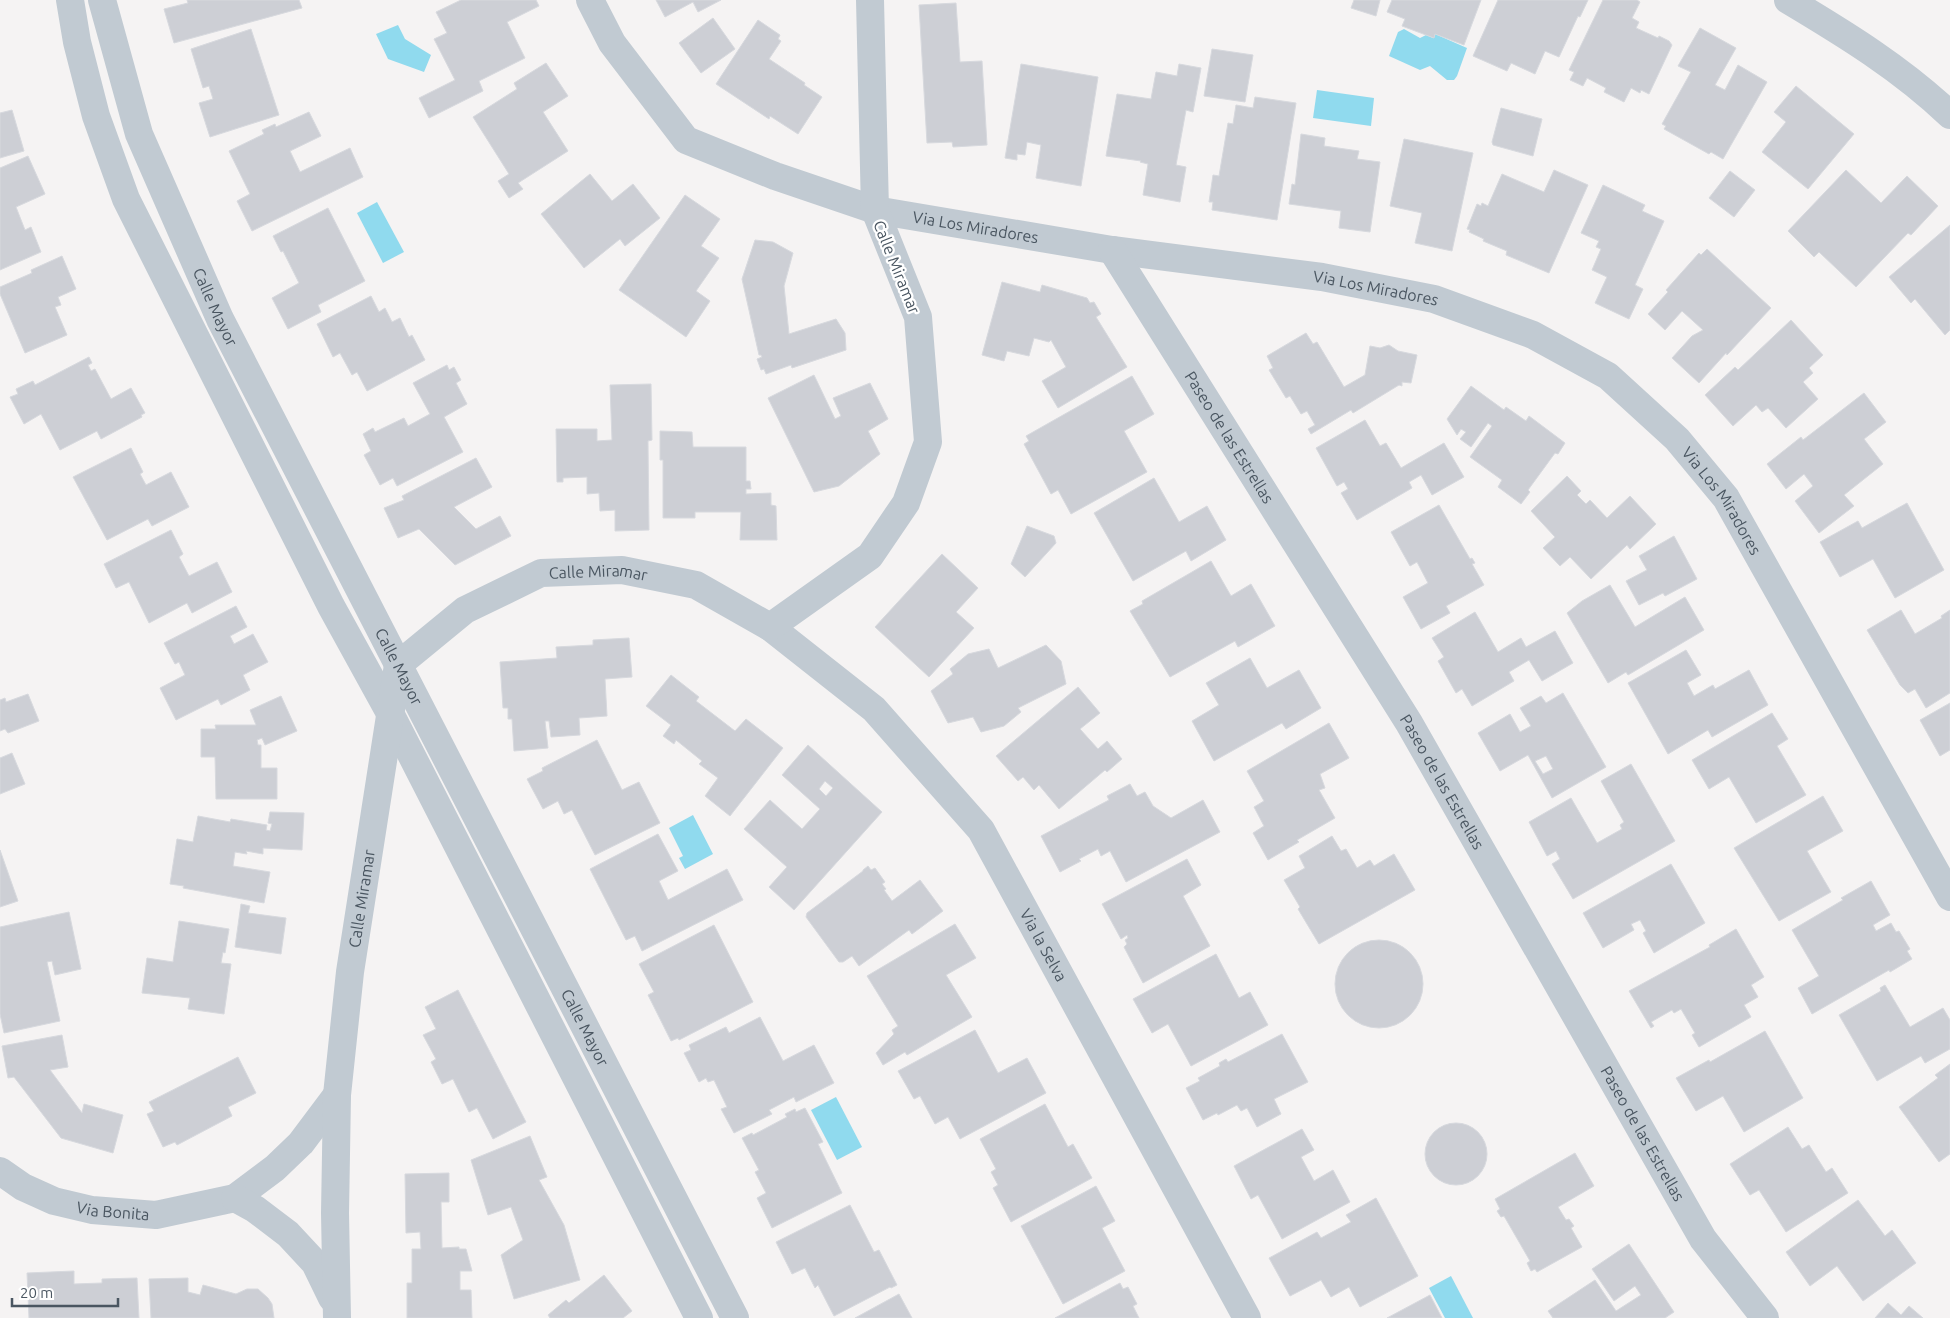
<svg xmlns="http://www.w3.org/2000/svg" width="1950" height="1318" viewBox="0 0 1950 1318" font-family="Ubuntu,sans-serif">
  <rect width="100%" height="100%" fill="#f5f3f3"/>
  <g fill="#90daee">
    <path d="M398,25L405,39L431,55L424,72L388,59L376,34Z"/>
    <path d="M1404,29L1420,38L1426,35L1433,38L1435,34L1467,48L1457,76L1454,80H1447L1430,66L1420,70L1389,56L1398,32Z"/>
    <path d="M1317,90L1374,98L1371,126L1313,118Z"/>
    <path d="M377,202L404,252L383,263L357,213Z"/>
    <path d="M693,815L713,854L685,869L679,858L683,856L669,828Z"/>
    <path d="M836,1097L862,1147L837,1160L811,1110Z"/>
    <path d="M1451,1276L1473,1318H1445L1429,1288Z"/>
  </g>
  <g fill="#cdcfd5" stroke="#d7d9de" fill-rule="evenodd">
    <path d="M187,0H299L302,8L174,43L164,9L188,3Z"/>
    <path d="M461,0H536L539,6L507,22L525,58L479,81L483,91L429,118L419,98L455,80L434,39L447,33L436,12Z"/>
    <path d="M656,0H721L698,12L693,2L665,17Z"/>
    <path d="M1354,0H1380L1376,16L1351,8Z"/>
    <path d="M1392,0H1481L1464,45L1435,34L1434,38L1402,26L1405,19L1387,12Z"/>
    <path d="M1498,0H1588L1580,17L1578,16L1559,57L1545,51L1535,74L1511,63L1507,71L1473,56Z"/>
    <path d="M1603,0H1637L1640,2L1632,18L1639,22L1636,28L1658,38L1659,36L1669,41L1672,45L1649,94L1641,90L1640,93L1631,88L1624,102L1604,92L1606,88L1587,78L1583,86L1570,80L1574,72L1569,70Z"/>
    <path d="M956,3L960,62L982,61L987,145L953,147L952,142L927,143L919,5Z"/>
    <path d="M713,18L735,49L701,73L679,43Z"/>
    <path d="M758,20L780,35L778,39L781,41L769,59L805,83L804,85L822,97L798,134L770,116L769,119L716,84Z"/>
    <path d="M1700,28L1736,48L1715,85L1725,90L1738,65L1767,82L1723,159L1711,152L1709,154L1664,129L1666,126L1662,124L1691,72L1678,66Z"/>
    <path d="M251,29L279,115L210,137L199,103L213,99L209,86L203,88L191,49Z"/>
    <path d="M1212,49L1253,55L1245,102L1204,96Z"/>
    <path d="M546,63L568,96L543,112L568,151L518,183L523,189L509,198L498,181L509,174L473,117L517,89L514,83Z"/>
    <path d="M1021,64L1098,77L1081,186L1036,178L1041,145L1027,142L1025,155L1017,154V160L1005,158Z"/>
    <path d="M1179,64L1201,68L1193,112L1186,110L1176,165L1186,167L1180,202L1143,195L1148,164L1140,162L1141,161L1106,156L1117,94L1151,99L1156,72L1177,76Z"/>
    <path d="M1796,86L1854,134L1808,189L1762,152L1786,122L1774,112Z"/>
    <path d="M1255,97L1296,103L1277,220L1212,210L1213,202H1209L1213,175L1219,176L1228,123L1233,124L1236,105L1253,108Z"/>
    <path d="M1501,108L1542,119L1533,156L1493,145L1492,142Z"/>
    <path d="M12,110L24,151L0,158V113Z"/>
    <path d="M309,112L321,136L290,151L300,172L350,148L363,177L252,231L237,201L250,194L229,151L264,134L262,130L275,124L276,127Z"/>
    <path d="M1301,134L1325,138L1324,146L1359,151L1357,159L1380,162L1370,232L1339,228L1341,211L1289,204L1292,184L1295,185Z"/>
    <path d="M1404,139L1473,153L1452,251L1415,243L1422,213L1390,206Z"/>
    <path d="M28,156L45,194L16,207L25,230L31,227L41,252L0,270V168Z"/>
    <path d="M1554,170L1588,185L1549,273L1506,255L1507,251L1483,241L1484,239L1469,232L1470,230L1467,229L1477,204L1481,206L1482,203L1488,206L1502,174L1544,192Z"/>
    <path d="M1846,170L1881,203L1907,176L1938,206L1911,235L1908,233L1856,287L1819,252L1814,257L1788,231Z"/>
    <path d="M1730,171L1755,190L1734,217L1709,198Z"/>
    <path d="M590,174L612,201L633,184L660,218L625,246L620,239L584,268L541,214Z"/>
    <path d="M1603,185L1645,205L1642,211L1664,221L1635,285L1643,289L1629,319L1595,303L1607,277L1592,270L1601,249L1596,247L1599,241L1581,233Z"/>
    <path d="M685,195L720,219L701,246L719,258L696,291L710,301L686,337L619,290Z"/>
    <path d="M328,208L365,281L318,305L321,312L288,329L272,298L299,283L283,251L281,252L273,236Z"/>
    <path d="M1950,225V330L1945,335L1915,299L1911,303L1889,277Z"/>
    <path d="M755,240L773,242L793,253L784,286L789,334L836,319L845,333L846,350L792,368L791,365L766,374L764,369L761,370L757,359L762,357L761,355H759L742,279Z"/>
    <path d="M1707,249L1771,308L1727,355L1726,353L1699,383L1672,358L1692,336L1703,330L1682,311L1665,330L1648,314L1668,292L1666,290L1699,253L1701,255Z"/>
    <path d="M62,256L76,289L58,297L61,305L55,307L67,335L25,353L0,294V287L32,273L31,270Z"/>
    <path d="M1002,282L1040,292L1042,285L1087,298L1090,303L1094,302L1101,314L1096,317L1127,367L1058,408L1042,381L1066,367L1051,340L1049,342L1034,338L1029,356L1007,351L1004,361L982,355Z"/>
    <path d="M371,296L379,312L385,308L392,322L400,318L409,337L412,335L425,360L367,391L357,372L352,375L340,353L333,357L317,324Z"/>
    <path d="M1791,320L1823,355L1809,368L1813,373L1803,382L1818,399L1786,428L1768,408L1762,412L1756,405L1733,426L1705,395L1735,367L1738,370Z"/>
    <path d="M1306,333L1313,344L1317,342L1344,387L1365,375L1370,346L1380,348L1389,345L1398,351L1417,355L1411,383L1402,382V386L1399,385L1353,413L1351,410L1311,434L1308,429L1315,425L1307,411L1301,414L1290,396L1286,398L1269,370L1273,368L1267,356Z"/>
    <path d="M89,357L92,363L88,365L91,371L95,369L111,399L131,388L145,413L141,415L142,417L101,439L97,431L60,450L41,414L24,424L10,397L18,394L16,389L33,381L35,385Z"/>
    <path d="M447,365L449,370L454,367L461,380L456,383L467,404L444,417L463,452L397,486L393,478L380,485L364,455L371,451L363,434L373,428L375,432L404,418L408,426L430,414L413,383Z"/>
    <path d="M814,375L835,419L841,416L833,398L870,383L888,419L868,431L880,454L839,486L814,492L768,398Z"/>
    <path d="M1132,376L1154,414L1124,431L1147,472L1071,514L1058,490L1051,494L1024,444L1029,441L1026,436Z"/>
    <path d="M651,384L652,440L648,441L649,530L615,531V510L600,511L599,493L587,494V477L563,478V482H557L556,429H597V441L612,440L610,385Z"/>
    <path d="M1471,386L1504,410L1506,407L1526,421L1529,416L1565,443L1558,454L1555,453L1528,490L1530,492L1521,504L1498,487L1502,480L1470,457L1492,426L1488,423L1471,447L1460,439L1466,432L1461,429L1457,435L1447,419Z"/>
    <path d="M1864,393L1886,422L1864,439L1883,464L1844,495L1854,506L1819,533L1795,501L1813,486L1804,474L1786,489L1767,464L1801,437L1803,440Z"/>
    <path d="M1365,420L1380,446L1386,443L1401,468L1444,443L1464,477L1432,495L1421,475L1409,482L1412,488L1357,520L1341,493L1348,489L1344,482L1337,486L1316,448Z"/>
    <path d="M660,431L692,432L693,447H746V481H750L751,489H746V494L771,493V505L776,506L777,540H740L741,512H695V518H663V460H660Z"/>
    <path d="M131,448L143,472L140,474L146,485L171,472L189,507L152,526L148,519L107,540L73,477Z"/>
    <path d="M476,458L492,487L454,507L476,529L500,516L511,536L455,565L419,529L398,538L384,508L404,500L402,496Z"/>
    <path d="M1567,476L1581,491L1577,495L1586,504L1590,500L1607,518L1630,496L1656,524L1630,549L1627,545L1591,579L1570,557L1560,566L1543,548L1555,537L1531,511Z"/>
    <path d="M1154,478L1179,522L1207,506L1226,540L1191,561L1186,551L1133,581L1094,513Z"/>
    <path d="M1907,503L1944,570L1895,598L1873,559L1840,577L1820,542L1858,521L1862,528Z"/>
    <path d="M1439,505L1470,559L1472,558L1475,563L1472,564L1484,585L1446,606L1450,613L1421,629L1403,597L1428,583L1417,562L1410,566L1391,532Z"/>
    <path d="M1027,526L1054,536L1056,543L1025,577L1011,564Z"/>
    <path d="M171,530L183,554L179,557L189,576L217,562L232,592L192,613L187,603L149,623L129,582L116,588L104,564Z"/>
    <path d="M1674,536L1697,579L1665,596L1663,593L1639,605L1626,581L1647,570L1639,556Z"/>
    <path d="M942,554L978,588L956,612L974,628L929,677L875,627Z"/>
    <path d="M1211,561L1231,596L1251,584L1275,626L1238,647L1235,641L1170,677L1130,611L1143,604L1142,601Z"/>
    <path d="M1610,585L1635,627L1685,597L1704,630L1628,675L1626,672L1608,683L1567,613L1582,601Z"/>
    <path d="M236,606L247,627L230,636L234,644L253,634L268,662L243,675L250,690L221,705L218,699L176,720L160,688L185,675L179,662L175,664L164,643Z"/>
    <path d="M1901,610L1915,634L1942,618L1941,616L1950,610V693L1926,708L1915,689L1908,693L1900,685L1867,630Z"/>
    <path d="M1475,612L1498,652L1521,638L1526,647L1555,631L1573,663L1542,681L1529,660L1509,672L1514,681L1472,706L1462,689L1456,693L1438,661L1444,657L1432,638Z"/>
    <path d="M629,638L632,677L605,679L607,716L579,718L580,735L551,737L549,721H545L548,748L514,751L512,719H508V708H503L500,662L557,658L556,647L593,645V640Z"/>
    <path d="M1046,645L1061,661L1066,684L1018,708L1021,712L1004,726L981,732L973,717L948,723L931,691L953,674L950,669L968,654L989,649L998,668Z"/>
    <path d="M1686,650L1701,675L1687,683L1694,696L1713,685L1715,689L1749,670L1768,705L1712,737L1708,730L1668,754L1628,683Z"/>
    <path d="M1250,658L1267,688L1299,670L1321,708L1286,729L1282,723L1214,761L1192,721L1219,705L1206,683Z"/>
    <path d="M671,675L699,697L696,701L735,731L746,719L783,748L730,816L705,796L718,778L699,764L702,761L676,740L674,744L663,736L671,725L646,706Z"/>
    <path d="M1078,687L1100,713L1080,729L1098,749L1107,741L1122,759L1107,772L1105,770L1059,809L1039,785L1034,790L1023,777L1018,781L996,756Z"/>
    <path d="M1563,693L1606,767L1552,798L1528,755L1500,771L1478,733L1510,714L1520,732L1531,726L1520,708L1541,696L1546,703ZM1546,756L1553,769L1543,774L1535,761Z"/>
    <path d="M28,694L39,721L8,733L5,729L0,731V700L5,698L6,702Z"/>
    <path d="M281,696L297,731L265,745L262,738L257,740L258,745H261V768H277V799H216L215,757H201V729H216L215,725H256L250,710Z"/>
    <path d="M1950,703V750L1940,756L1920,720Z"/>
    <path d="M1772,713L1788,739L1777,746L1806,795L1756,823L1729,777L1709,789L1692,760Z"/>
    <path d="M1329,723L1349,758L1320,774L1325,788L1319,790L1335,818L1297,840L1299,842L1268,860L1253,833L1264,826L1254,807L1264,801L1247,771Z"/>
    <path d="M597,740L622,790L639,782L660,823L595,855L572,810L564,814L558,801L543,809L527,779L543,771L542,768Z"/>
    <path d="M808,745L882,812L794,910L769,887L787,867L744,829L770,800L802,829L820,809L782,775ZM825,781L833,788L826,796L819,789Z"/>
    <path d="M12,753L25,784L0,794V758Z"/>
    <path d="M1631,764L1675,841L1573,899L1552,864L1560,859L1556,851L1547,856L1529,822L1571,798L1597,843L1622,829L1620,825L1624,822L1601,781Z"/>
    <path d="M1130,784L1137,796L1145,792L1153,806L1171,818L1203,800L1220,832L1126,882L1110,851L1101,856L1098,849L1079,859L1081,861L1060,872L1041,836L1109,800L1107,796Z"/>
    <path d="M1823,796L1843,831L1807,851L1831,892L1779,921L1734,848Z"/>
    <path d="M270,812L304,813L302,850L263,848V854L246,851L247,854L235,852L233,866L270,872L264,903L183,888L184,886L170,884L177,839L193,842L198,816L230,822L231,819L267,825L266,830L270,831L272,824L268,823Z"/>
    <path d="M658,834L678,871L659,881L668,900L727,869L743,900L642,951L635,936L626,940L590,869Z"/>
    <path d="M1332,836L1341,851L1346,849L1357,868L1370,860L1374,866L1394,854L1415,890L1319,944L1298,909L1300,907L1284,880L1305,868L1299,856Z"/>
    <path d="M0,850L18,901L0,907Z"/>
    <path d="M1187,859L1201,885L1183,896L1210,946L1143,983L1124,947L1127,944L1125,940L1128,938L1127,935L1121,939L1102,904Z"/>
    <path d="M1671,864L1705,923L1654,953L1643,933L1646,931L1640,920L1631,924L1634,930L1603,948L1583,913Z"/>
    <path d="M868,866L871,870L875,868L885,882L882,884L886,889L884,890L892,901L920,880L943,911L912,934L909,930L859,966L852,956L843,962H839L806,917L807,913L863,871V870Z"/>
    <path d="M1871,881L1890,915L1873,925L1876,931L1891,923L1896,932L1899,931L1910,949L1907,951L1912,959L1890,972L1889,970L1812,1014L1798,988L1819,976L1792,930L1843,900L1841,898Z"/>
    <path d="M241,904L250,906L248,913L286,918L281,954L235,947Z"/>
    <path d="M69,912L81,969L55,975L52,961L47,962L60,1021L4,1033L0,1014V927Z"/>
    <path d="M179,921L229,929L225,953L223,952L221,963L231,964L224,1014L188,1009L190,998L142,993L147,958L173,962Z"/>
    <path d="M955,924L976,958L946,975L972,1017L907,1055L905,1052L883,1065L876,1053L894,1034L892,1030L898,1026L867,976Z"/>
    <path d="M714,925L753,1002L679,1040L678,1038L671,1041L648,995L654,992L639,964Z"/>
    <path d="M1736,929L1764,977L1751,985L1758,997L1744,1005L1751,1017L1699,1047L1692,1035L1695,1033L1681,1009L1674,1013L1672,1010L1651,1022L1654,1026L1651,1028L1629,991L1710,947L1709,945Z"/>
    <circle cx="1379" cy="984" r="44"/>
    <path d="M1216,954L1239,998L1250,992L1268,1025L1191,1066L1168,1024L1152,1033L1133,999Z"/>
    <path d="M1885,985L1910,1027L1943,1008L1950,1020V1049L1925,1063L1921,1056L1877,1081L1839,1015L1881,991L1880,988Z"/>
    <path d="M458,990L526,1122L493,1139L477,1108L469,1112L453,1079L442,1084L431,1062L436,1059L423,1035L436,1029L425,1007Z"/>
    <path d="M760,1017L783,1061L814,1045L834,1083L796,1102L794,1097L769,1110L772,1114L734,1133L721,1109L727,1107L714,1080L708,1082L706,1078L699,1082L684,1053L691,1050L689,1045L726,1027L729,1033Z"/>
    <path d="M975,1030L998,1073L1027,1058L1046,1093L960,1139L948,1117L935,1124L920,1096L914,1099L898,1071Z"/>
    <path d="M1765,1031L1803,1098L1744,1132L1723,1096L1696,1111L1676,1078L1709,1060L1710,1062Z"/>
    <path d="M1282,1034L1308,1082L1274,1099L1281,1114L1257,1127L1247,1108L1241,1111L1237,1105L1218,1115L1217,1113L1203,1120L1186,1088L1200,1081L1198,1078L1220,1066L1219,1063L1226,1059L1228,1062Z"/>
    <path d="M62,1035L68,1067L50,1070L82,1113L84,1104L123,1115L113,1153L61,1138L14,1077L8,1078L2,1046Z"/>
    <path d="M238,1057L256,1093L228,1107L232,1116L177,1145L175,1142L163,1147L147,1114L154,1111L149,1102Z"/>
    <path d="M1950,1064V1154L1939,1162L1899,1107L1938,1078L1935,1075Z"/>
    <path d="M1045,1104L1068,1147L1073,1144L1092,1178L1011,1222L993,1188L998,1185L991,1172L996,1169L980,1139Z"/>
    <path d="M805,1108L823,1142L818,1144L842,1193L772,1228L757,1198L766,1193L755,1172L759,1170L742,1138L752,1133L753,1135L787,1117L785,1114L795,1109L796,1112Z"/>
    <circle cx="1456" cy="1154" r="31"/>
    <path d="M1788,1127L1802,1149L1809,1145L1826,1172L1832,1168L1848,1193L1786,1232L1759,1190L1750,1195L1730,1164Z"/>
    <path d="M1302,1129L1314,1150L1301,1157L1314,1181L1333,1170L1350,1202L1282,1239L1258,1195L1251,1199L1234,1166Z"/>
    <path d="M530,1136L547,1177L539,1180L564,1225L580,1280L514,1299L501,1255L523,1240L511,1207L488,1215L471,1160Z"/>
    <path d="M1575,1153L1594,1186L1558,1207L1566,1220L1569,1219L1574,1226L1571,1228L1582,1247L1537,1272L1535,1269L1531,1271L1527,1263L1530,1261L1504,1216L1501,1217L1497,1211L1500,1209L1495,1199Z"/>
    <path d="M449,1173V1202H441L442,1248L459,1247V1249H466L472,1271H460V1290H471L472,1318H407V1283H412V1249H421L420,1232L406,1233L405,1174Z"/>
    <path d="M1096,1186L1115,1221L1102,1228L1125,1271L1063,1304L1021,1226Z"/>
    <path d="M1376,1198L1418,1276L1360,1307L1349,1287L1331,1297L1321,1280L1290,1296L1269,1258L1317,1232L1321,1238L1351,1222L1346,1215Z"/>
    <path d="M1858,1200L1885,1236L1892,1230L1916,1263L1863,1301L1837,1266L1810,1286L1786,1252Z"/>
    <path d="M850,1205L874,1252L879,1250L897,1285L891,1288L890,1287L834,1316L818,1285L815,1288L805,1268L792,1274L776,1242Z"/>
    <path d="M1629,1244L1674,1312L1665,1318H1553L1548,1311L1595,1280L1616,1311L1641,1295L1635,1286L1614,1301L1592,1269Z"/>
    <path d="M74,1271V1284L102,1283V1279L137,1278L139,1318H29L27,1273Z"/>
    <path d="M604,1275L632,1311L623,1318H550L548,1315L566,1300L569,1303Z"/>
    <path d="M188,1278V1292L200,1295L203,1285L236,1294L247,1289H258L268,1298L272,1304L274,1318H151L149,1279Z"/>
    <path d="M1120,1283L1123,1289L1128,1287L1137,1304L1133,1306L1139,1318H1055Z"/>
    <path d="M899,1294L912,1318H855Z"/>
    <path d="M1430,1295L1442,1318H1387Z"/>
    <path d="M1888,1303L1901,1315L1909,1306L1923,1318H1875Z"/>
  </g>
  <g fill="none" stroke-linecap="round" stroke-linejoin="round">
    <g stroke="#c1cad2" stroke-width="28">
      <path d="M70,0L77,42L96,116L126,199L331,606L391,715L699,1318"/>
      <path id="s1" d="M102,0L139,134L220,319L735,1318"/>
      <path id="s2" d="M590,0L612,43L686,140L775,176L875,210L1112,250L1322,277L1434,299L1533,335L1608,376L1677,439L1726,498L1950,897"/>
      <path d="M1788,0C1845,34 1902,69 1950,115"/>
      <path id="s3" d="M1112,250L1409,723L1703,1239L1765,1318"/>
      <path id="s4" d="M770,627L874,709L981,830L1247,1318"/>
      <path id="s5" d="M0,1171L23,1187L54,1201L92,1210L156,1215L235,1198L275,1168L301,1143L337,1095"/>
      <path d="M235,1198L255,1209L288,1234L315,1263L332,1298"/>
      <path id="s6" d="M337,1318L335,1213L337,1095L350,972L398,665L465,610L541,573L622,570L696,585L770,627L870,556L906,503L928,442L918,317L875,210L870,0"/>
    </g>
  </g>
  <g text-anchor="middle" stroke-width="4.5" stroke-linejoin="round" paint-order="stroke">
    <g font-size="16" fill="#4a5661" stroke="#fff">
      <text dy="6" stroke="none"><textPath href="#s2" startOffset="474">Via Los Miradores</textPath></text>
      <text transform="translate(897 267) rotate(68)" y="6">Calle Miramar</text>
      <text dy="6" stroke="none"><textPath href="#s2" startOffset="879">Via Los Miradores</textPath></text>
      <text dy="6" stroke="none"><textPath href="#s1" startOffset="328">Calle Mayor</textPath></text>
      <text dy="6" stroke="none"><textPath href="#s3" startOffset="221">Paseo de las Estrellas</textPath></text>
      <text dy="6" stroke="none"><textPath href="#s2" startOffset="1299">Via Los Miradores</textPath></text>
      <text dy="6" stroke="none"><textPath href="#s6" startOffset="886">Calle Miramar</textPath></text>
      <text dy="6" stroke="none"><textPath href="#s1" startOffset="732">Calle Mayor</textPath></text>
      <text dy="6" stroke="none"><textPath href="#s3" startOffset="626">Paseo de las Estrellas</textPath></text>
      <text dy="6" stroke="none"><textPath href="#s6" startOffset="421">Calle Miramar</textPath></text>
      <text dy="6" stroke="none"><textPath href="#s4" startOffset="425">Via la Selva</textPath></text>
      <text dy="6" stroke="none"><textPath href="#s1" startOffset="1138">Calle Mayor</textPath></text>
      <text dy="6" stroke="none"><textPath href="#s3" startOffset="1031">Paseo de las Estrellas</textPath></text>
      <text dy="6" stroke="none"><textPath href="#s5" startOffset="122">Via Bonita</textPath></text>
    </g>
  </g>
  <path d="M12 1298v8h106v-8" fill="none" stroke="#4a5661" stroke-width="2.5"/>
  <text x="20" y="1298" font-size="15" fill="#4a5661" stroke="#ffffff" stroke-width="4" paint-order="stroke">20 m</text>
</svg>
